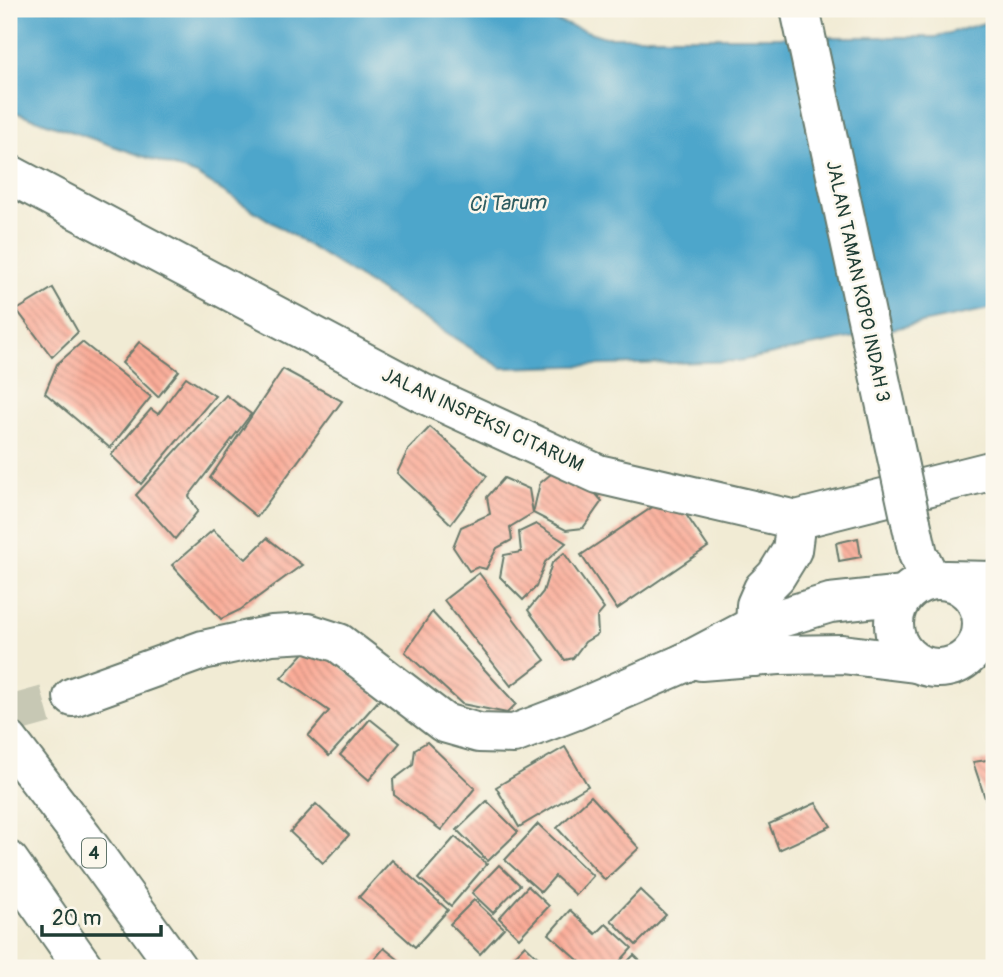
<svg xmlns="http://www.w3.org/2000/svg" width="1003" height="977" viewBox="0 0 1003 977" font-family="Pangolin,sans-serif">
  <defs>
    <pattern id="building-back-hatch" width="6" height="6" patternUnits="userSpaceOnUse" patternTransform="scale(1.75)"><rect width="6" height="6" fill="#fbac98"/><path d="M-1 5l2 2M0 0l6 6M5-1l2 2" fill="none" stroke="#cb8d7d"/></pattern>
  </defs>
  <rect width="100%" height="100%" fill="#fbf7ec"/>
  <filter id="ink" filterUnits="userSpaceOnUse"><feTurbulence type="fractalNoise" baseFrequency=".0143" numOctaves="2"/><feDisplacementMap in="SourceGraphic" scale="14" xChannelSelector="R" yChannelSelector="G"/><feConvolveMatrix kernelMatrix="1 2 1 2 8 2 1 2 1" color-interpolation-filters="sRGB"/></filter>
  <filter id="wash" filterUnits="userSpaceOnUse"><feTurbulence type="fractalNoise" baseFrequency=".00686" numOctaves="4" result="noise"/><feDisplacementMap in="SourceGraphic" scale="28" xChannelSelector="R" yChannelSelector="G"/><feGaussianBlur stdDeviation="1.57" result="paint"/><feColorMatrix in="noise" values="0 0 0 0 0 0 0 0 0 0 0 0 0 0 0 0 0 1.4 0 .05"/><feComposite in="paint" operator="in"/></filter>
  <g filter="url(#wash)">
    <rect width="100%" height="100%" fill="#f1ebd4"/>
    <path fill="#4ea6cb" stroke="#367280" stroke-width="2" d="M9,9H518L605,37H936L994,20V308L739,361L502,368L197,175L9,110Z"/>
    <g id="blocks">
      <g fill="url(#building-back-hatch)">
        <path d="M53,288L78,332L52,357L17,310Z"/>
        <path d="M82,342L151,397L110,448L45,393L57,364Z"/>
        <path d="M139,342L179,371L158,397L122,363Z"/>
        <path d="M283,369L342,401L257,517L210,478Z"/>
        <path d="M186,377L215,396L141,484L111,455L151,409L158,414Z"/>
        <path d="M226,395L251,414L189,496L198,511L175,539L136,495Z"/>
        <path d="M430,427L487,476L451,524L397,473L408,450Z"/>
        <path d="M556,470L595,493L602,501L583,528L566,530L533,513L540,483Z"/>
        <path d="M504,478L529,489L533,513L510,527L512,540L497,548L486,569L478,567L469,571L453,547L461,527L490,514L487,497Z"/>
        <path d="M672,494L708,547L617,609L581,555Z"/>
        <path d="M536,524L566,543L545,562L536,587L523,600L500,577L504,555L521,552L519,532Z"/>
        <path d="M213,530L246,559L267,538L302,565L240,610L221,619L172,565Z"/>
        <path d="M858,538L861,557L839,561L836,543Z"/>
        <path d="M564,553L604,609L597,617L598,634L585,642L573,658L565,660L528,610L543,592L552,563Z"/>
        <path d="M479,573L545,660L511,686L444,600Z"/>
        <path d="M432,612L516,704L507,713L462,704L405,652Z"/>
        <path d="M312,644L380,699L329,756L308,736L329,711L281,678Z"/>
        <path d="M370,719L400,743L369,780L340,755Z"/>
        <path d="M427,742L475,788L441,830L394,795L393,780L413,765L415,749Z"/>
        <path d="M565,747L588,786L519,827L496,787Z"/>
        <path d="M994,759V800L986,801L973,762Z"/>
        <path d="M591,796L639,848L605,880L557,828Z"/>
        <path d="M487,801L518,832L488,861L457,830Z"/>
        <path d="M816,803L831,826L779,850L769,824Z"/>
        <path d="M316,804L349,835L323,863L290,832Z"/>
        <path d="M538,824L593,876L576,895L555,876L541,892L505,860Z"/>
        <path d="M455,837L487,864L451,906L419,878Z"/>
        <path d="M392,860L448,910L415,947L359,897Z"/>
        <path d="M499,865L520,885L493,913L472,893Z"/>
        <path d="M528,886L549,906L519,938L499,918Z"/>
        <path d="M640,890L666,915L636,945L611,920Z"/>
        <path d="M474,900L504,928L480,954L450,924Z"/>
        <path d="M570,910L596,934L606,924L632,948L614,968H587L549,934Z"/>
        <path d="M525,945L549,968H503Z"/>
        <path d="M384,948L409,968H367Z"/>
        <path d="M634,955L647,968H621Z"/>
      </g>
    </g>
  </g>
  <g filter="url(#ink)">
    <use href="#blocks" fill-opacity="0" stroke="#687a6c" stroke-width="2"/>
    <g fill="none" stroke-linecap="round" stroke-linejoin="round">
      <path stroke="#c7c8b4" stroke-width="38" stroke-dasharray="38 19" stroke-linecap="butt" d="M9,715L73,697"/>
      <g stroke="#687a6c" stroke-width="42">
        <g id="minor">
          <path d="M9,174L422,393L598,474L796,520L994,470"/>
          <path d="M754,657L756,605L763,589L776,576L792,550L796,520"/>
        </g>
      </g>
      <g stroke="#687a6c" stroke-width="42">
        <g id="tertiary">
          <path d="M946,580L994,581"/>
          <path d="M980,640L994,626"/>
          <path d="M73,697L203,650L272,635L308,633L339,643L444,723L479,733L514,734L574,711L684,663"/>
        </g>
      </g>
      <g stroke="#687a6c" stroke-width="42">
        <g id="secondary">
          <path d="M911,522L918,554L931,580"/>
          <circle cx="938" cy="624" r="44"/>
          <path d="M701,661L779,655L842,654L915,663"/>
          <path d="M684,663L754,626L830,603L904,595"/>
        </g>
      </g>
      <g stroke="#687a6c" stroke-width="42">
        <g id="motorway">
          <path d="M9,741L83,838L177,968"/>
          <path d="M9,861L84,968"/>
        </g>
      </g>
      <use href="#minor" stroke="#fff" stroke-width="38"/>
      <use href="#tertiary" stroke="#fff" stroke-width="38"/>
      <use href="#secondary" stroke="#fff" stroke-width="38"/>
      <use href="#motorway" stroke="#fff" stroke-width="38"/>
      <g stroke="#687a6c" stroke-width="42" stroke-linecap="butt">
        <path id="secondary-bridge" d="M800,9L911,522"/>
      </g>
      <use href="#secondary-bridge" stroke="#fff" stroke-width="38"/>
    </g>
  </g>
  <g text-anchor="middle" stroke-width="5" stroke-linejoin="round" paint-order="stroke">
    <rect fill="#fbf7ec" stroke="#61756b" stroke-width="2" x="82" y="838.5" width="24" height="29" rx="5"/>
    <g font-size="18" font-weight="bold" fill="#1f3d34">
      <text x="94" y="859">4</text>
    </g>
    <g font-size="19" fill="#1f3d34" stroke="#fbf7ec">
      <text transform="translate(859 281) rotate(78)" y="7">JALAN TAMAN KOPO INDAH 3</text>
      <text transform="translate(483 419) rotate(25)" y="7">JALAN INSPEKSI CITARUM</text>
    </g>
    <g font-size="21" font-style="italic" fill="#2d5c61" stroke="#fbf7ec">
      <text transform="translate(507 203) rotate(-2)" y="7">Ci Tarum</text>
    </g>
  </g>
  <rect width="1003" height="977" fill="none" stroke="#fbf7ec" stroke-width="35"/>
  <path d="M42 925v10h119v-10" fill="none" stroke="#1f3d34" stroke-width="3.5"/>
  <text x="52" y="925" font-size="21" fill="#1f3d34" stroke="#fbf7ec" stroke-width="5" paint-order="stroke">20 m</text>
</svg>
